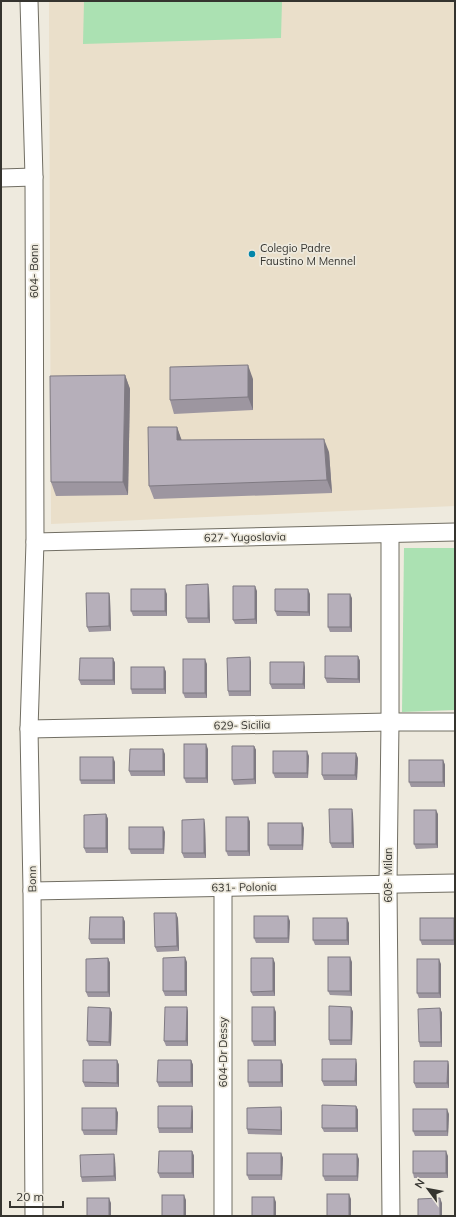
<svg xmlns="http://www.w3.org/2000/svg" width="456" height="1217" viewBox="0 0 456 1217" font-family="Mulish,sans-serif">
  <rect width="100%" height="100%" fill="#eeeade"/>
  <path fill="#eadfca" d="M49,1H455V506L51,524Z"/>
  <g fill="#abe1b2">
    <path d="M84,1H282L281,38L83,44Z"/>
    <path d="M404,548H455V710L402,712Z"/>
  </g>
  <g fill="none" stroke-linecap="round" stroke-linejoin="round">
    <g stroke="#716e63" stroke-width="19">
      <g id="street">
        <path d="M29,1L34,177L35,542L29,729L32,891L34,1216"/>
        <path d="M1,178L34,177"/>
        <path d="M390,534V722L388,884L391,1216"/>
        <path d="M35,542L455,532"/>
        <path d="M29,729L390,722H455"/>
        <path d="M223,888V1216"/>
        <path d="M32,891L455,883"/>
      </g>
    </g>
    <use href="#street" stroke="#fff" stroke-width="17"/>
  </g>
  <g fill="#9d96a0">
    <path d="M125,375L130,389L128,495L56,496L51,482Z"/>
    <path d="M253,379V410L174,414L170,400Z"/>
    <path d="M177,427L181,440L329,452L332,493L154,499L149,486Z"/>
    <path d="M209,589L210,623H188L186,618Z"/>
    <path d="M257,591V624H235L233,620Z"/>
    <path d="M109,593L110,598L111,631L89,632L87,627Z"/>
    <path d="M167,594V616H133L131,611Z"/>
    <path d="M310,594V616H277L275,611Z"/>
    <path d="M352,598V632H330L328,627Z"/>
    <path d="M358,656L360,661V683H327L325,678Z"/>
    <path d="M113,658L115,663V685H81L79,680Z"/>
    <path d="M251,662V696H229L228,691Z"/>
    <path d="M207,664V698H185L183,693Z"/>
    <path d="M164,667L166,672V694H132L131,689Z"/>
    <path d="M305,667V689H272L270,684Z"/>
    <path d="M254,746L256,750V784L234,785L232,780Z"/>
    <path d="M208,749V783H186L184,778Z"/>
    <path d="M165,754V776H131L129,771Z"/>
    <path d="M309,756L308,778H275L273,773Z"/>
    <path d="M358,758L357,780H324L322,775Z"/>
    <path d="M443,760L445,765V787H411L409,782Z"/>
    <path d="M115,762V784H81L80,780Z"/>
    <path d="M106,814L108,819V853H86L84,848Z"/>
    <path d="M353,814L354,848H332L330,843Z"/>
    <path d="M438,814V848L416,849L414,844Z"/>
    <path d="M248,817L250,822V856H228L226,851Z"/>
    <path d="M205,824L206,858H184L182,853Z"/>
    <path d="M304,828L303,850H270L268,845Z"/>
    <path d="M165,832L164,854H131L129,849Z"/>
    <path d="M123,917L125,922V944H91L89,939Z"/>
    <path d="M178,918L179,951L157,952L155,947Z"/>
    <path d="M290,921L289,943H256L254,938Z"/>
    <path d="M455,921V945H422L420,940Z"/>
    <path d="M349,923V945H315L313,940Z"/>
    <path d="M108,958L110,963V997H88L86,992Z"/>
    <path d="M187,962V996H165L163,991Z"/>
    <path d="M352,962V996L330,995L328,991Z"/>
    <path d="M275,963V996H253L251,992Z"/>
    <path d="M441,964V998H419L417,993Z"/>
    <path d="M187,1007L188,1012V1046H166L164,1041Z"/>
    <path d="M351,1007L353,1012L352,1045H330L329,1040Z"/>
    <path d="M110,1008L112,1013L111,1046H89L87,1041Z"/>
    <path d="M440,1008L442,1013V1047H420L419,1042Z"/>
    <path d="M276,1012V1046H254L252,1041Z"/>
    <path d="M117,1060L119,1065V1087H85L83,1082Z"/>
    <path d="M191,1060L193,1065V1087H159L157,1082Z"/>
    <path d="M281,1060L283,1065V1087H249L248,1082Z"/>
    <path d="M448,1061L449,1066V1088H416L414,1083Z"/>
    <path d="M357,1064V1086H324L322,1081Z"/>
    <path d="M356,1106L358,1110V1132H324L322,1128Z"/>
    <path d="M116,1108L118,1113L117,1135H84L82,1130Z"/>
    <path d="M193,1111V1133H159L158,1128Z"/>
    <path d="M282,1112V1135L248,1134L247,1129Z"/>
    <path d="M449,1114L448,1136H415L413,1131Z"/>
    <path d="M192,1151L194,1156V1178H160L158,1173Z"/>
    <path d="M281,1153L283,1158L282,1180H249L247,1175Z"/>
    <path d="M448,1156V1178H414L413,1173Z"/>
    <path d="M115,1159L116,1181L82,1182L81,1177Z"/>
    <path d="M359,1159L358,1181H325L323,1176Z"/>
  </g>
  <g fill="#7f7a82">
    <path d="M248,365L253,379V410L248,397Z"/>
    <path d="M125,375L130,389L128,495L123,482Z"/>
    <path d="M177,427L182,441L177,440Z"/>
    <path d="M324,439L329,452L332,493L327,480Z"/>
    <path d="M208,584L209,589L210,623L208,618Z"/>
    <path d="M255,586L257,591V624L255,619Z"/>
    <path d="M165,589L167,594V616L165,611Z"/>
    <path d="M308,589L310,594V616L308,612Z"/>
    <path d="M109,593L110,598L111,631L109,626Z"/>
    <path d="M350,594L352,598V632L350,627Z"/>
    <path d="M358,656L360,661V683L358,679Z"/>
    <path d="M250,657L251,662V696L250,691Z"/>
    <path d="M113,658L115,663V685L113,680Z"/>
    <path d="M205,659L207,664V698L205,693Z"/>
    <path d="M304,662L305,667V689L303,684Z"/>
    <path d="M164,667L166,672V694L164,689Z"/>
    <path d="M206,744L208,749V783L206,778Z"/>
    <path d="M254,746L256,750V784L254,779Z"/>
    <path d="M163,749L165,754V776L163,771Z"/>
    <path d="M307,751L309,756L308,778L307,773Z"/>
    <path d="M356,753L358,758L357,780L355,775Z"/>
    <path d="M113,757L115,762V784L113,780Z"/>
    <path d="M443,760L445,765V787L443,782Z"/>
    <path d="M352,809L353,814L354,848L352,843Z"/>
    <path d="M436,810L438,814V848L436,844Z"/>
    <path d="M106,814L108,819V853L106,848Z"/>
    <path d="M248,817L250,822V856L248,851Z"/>
    <path d="M204,819L205,824L206,858L204,853Z"/>
    <path d="M302,823L304,828L303,850L302,845Z"/>
    <path d="M163,827L165,832L164,854L163,849Z"/>
    <path d="M176,913L178,918L179,951L177,946Z"/>
    <path d="M288,916L290,921L289,943L288,938Z"/>
    <path d="M123,917L125,922V944L123,939Z"/>
    <path d="M347,918L349,923V945L347,940Z"/>
    <path d="M454,918L455,921V943L454,940Z"/>
    <path d="M185,957L187,962V996L185,991Z"/>
    <path d="M350,957L352,962V996L350,991Z"/>
    <path d="M108,958L110,963V997L108,992Z"/>
    <path d="M273,958L275,963V996L273,991Z"/>
    <path d="M439,959L441,964V998L439,993Z"/>
    <path d="M187,1007L188,1012V1046L186,1041Z"/>
    <path d="M274,1007L276,1012V1046L274,1041Z"/>
    <path d="M351,1007L353,1012L352,1045L351,1040Z"/>
    <path d="M110,1008L112,1013L111,1046L109,1042Z"/>
    <path d="M440,1008L442,1013V1047L441,1042Z"/>
    <path d="M356,1059L357,1064V1086L355,1081Z"/>
    <path d="M117,1060L119,1065V1087L117,1083Z"/>
    <path d="M191,1060L193,1065V1087L191,1082Z"/>
    <path d="M281,1060L283,1065V1087L281,1082Z"/>
    <path d="M448,1061L449,1066V1088L447,1083Z"/>
    <path d="M192,1106L193,1111V1133L191,1128Z"/>
    <path d="M356,1106L358,1110V1132L356,1128Z"/>
    <path d="M281,1107L282,1112V1135L281,1130Z"/>
    <path d="M116,1108L118,1113L117,1135L116,1130Z"/>
    <path d="M447,1109L449,1114L448,1136L447,1131Z"/>
    <path d="M192,1151L194,1156V1178L192,1173Z"/>
    <path d="M446,1151L448,1156V1178L446,1173Z"/>
    <path d="M281,1153L283,1158L282,1180L281,1175Z"/>
    <path d="M114,1154L115,1159L116,1181L114,1176Z"/>
    <path d="M357,1154L359,1159L358,1181L357,1176Z"/>
    <path d="M349,1194L351,1199V1216H349Z"/>
    <path d="M184,1195L186,1200V1216H184Z"/>
    <path d="M274,1197L276,1202V1216H274Z"/>
    <path d="M109,1198L111,1203V1216H109Z"/>
    <path d="M440,1198L442,1203V1216H440Z"/>
  </g>
  <g fill="#b6afba" stroke="#7f7a82">
    <path d="M248,365V397L170,400V367Z"/>
    <path d="M125,375L123,482H51L50,376Z"/>
    <path d="M148,427H177V440L324,439L327,480L149,486Z"/>
    <path d="M208,584V618H186V585Z"/>
    <path d="M233,586H255V619L233,620Z"/>
    <rect x="131" y="589" width="34" height="22"/>
    <path d="M275,589H308V612L275,611Z"/>
    <path d="M86,593H109V626L87,627Z"/>
    <rect x="328" y="594" width="22" height="33"/>
    <path d="M325,656H358V679L325,678Z"/>
    <path d="M250,657V691H228L227,658Z"/>
    <path d="M80,658H113V680H79Z"/>
    <rect x="183" y="659" width="22" height="34"/>
    <path d="M270,662H304L303,684H270Z"/>
    <rect x="131" y="667" width="33" height="22"/>
    <rect x="184" y="744" width="22" height="34"/>
    <path d="M232,746H254V779L232,780Z"/>
    <path d="M130,749H163V771H129Z"/>
    <rect x="273" y="751" width="34" height="22"/>
    <path d="M322,753H356L355,775H322Z"/>
    <rect x="80" y="757" width="33" height="23"/>
    <rect x="409" y="760" width="34" height="22"/>
    <path d="M329,809H352V843H330Z"/>
    <rect x="414" y="810" width="22" height="34"/>
    <path d="M106,814V848H84V815Z"/>
    <rect x="226" y="817" width="22" height="34"/>
    <path d="M204,819V853H182V820Z"/>
    <rect x="268" y="823" width="34" height="22"/>
    <rect x="129" y="827" width="34" height="22"/>
    <path d="M154,913H176L177,946L155,947Z"/>
    <rect x="254" y="916" width="34" height="22"/>
    <path d="M90,917H123V939H89Z"/>
    <rect x="313" y="918" width="34" height="22"/>
    <rect x="420" y="918" width="34" height="22"/>
    <path d="M185,957V991H163V958Z"/>
    <rect x="328" y="957" width="22" height="34"/>
    <path d="M108,958V992H86V959Z"/>
    <path d="M251,958H273V991L251,992Z"/>
    <rect x="417" y="959" width="22" height="34"/>
    <path d="M329,1006L351,1007V1040H329Z"/>
    <path d="M88,1007L110,1008L109,1042L87,1041Z"/>
    <path d="M165,1007H187L186,1041H164Z"/>
    <rect x="252" y="1007" width="22" height="34"/>
    <path d="M440,1008L441,1042H419L418,1009Z"/>
    <path d="M322,1059H356L355,1081H322Z"/>
    <path d="M83,1060H117V1083L83,1082Z"/>
    <path d="M158,1060H191V1082H157Z"/>
    <rect x="248" y="1060" width="33" height="22"/>
    <path d="M414,1061H448L447,1083H414Z"/>
    <path d="M322,1105L356,1106V1128H322Z"/>
    <path d="M158,1106H192L191,1128H158Z"/>
    <path d="M281,1107V1130L247,1129V1108Z"/>
    <rect x="82" y="1108" width="34" height="22"/>
    <rect x="413" y="1109" width="34" height="22"/>
    <path d="M159,1151H192V1173H158Z"/>
    <rect x="413" y="1151" width="33" height="22"/>
    <rect x="247" y="1153" width="34" height="22"/>
    <path d="M114,1154V1176L81,1177L80,1155Z"/>
    <rect x="323" y="1154" width="34" height="22"/>
    <rect x="327" y="1194" width="22" height="22"/>
    <rect x="162" y="1195" width="22" height="21"/>
    <rect x="252" y="1197" width="22" height="19"/>
    <rect x="87" y="1198" width="22" height="18"/>
    <path d="M440,1198V1216H418V1199Z"/>
  </g>
  <circle fill="#0386a9" stroke="#eeeade" stroke-width="1.5" cx="252" cy="254" r="4"/>
  <g text-anchor="middle" stroke-width="3.5" stroke-linejoin="round" paint-order="stroke">
    <g font-size="11" fill="#35342f" stroke="#eeeade" text-anchor="start">
      <text x="260" y="252">Colegio Padre<tspan x="260" dy="13">Faustino M Mennel</tspan></text>
    </g>
    <g font-size="11" fill="#35342f" stroke="#eeeade">
      <text transform="translate(34 271) rotate(-90)" y="4">604- Bonn</text>
      <text transform="translate(245 537) rotate(-1)" y="4">627- Yugoslavia</text>
      <text transform="translate(242 725) rotate(-1)" y="4">629- Sicilia</text>
      <text transform="translate(388 875) rotate(-90)" y="4">608- Milan</text>
      <text transform="translate(32 879) rotate(-91)" y="4">Bonn</text>
      <text transform="translate(244 887) rotate(-1)" y="4">631- Polonia</text>
      <text transform="translate(223 1052) rotate(-90)" y="4">604-Dr Dessy</text>
    </g>
  </g>
  <rect width="456" height="1217" fill="none" stroke="#35342f" stroke-width="4"/>
  <g transform="translate(428 1189) rotate(302)" stroke="#eeeade" stroke-width="3" paint-order="stroke">
  <path d="M0-3L7 15L0 10L-7 15Z" fill="#35342f"/>
  <text y="-6" font-size="11" font-weight="bold" text-anchor="middle" fill="#35342f">N</text>
  </g>
  <path d="M10 1201v6h53v-6" fill="none" stroke="#35342f" stroke-width="2"/>
  <text x="16" y="1201" font-size="12" fill="#35342f" stroke="#eeeade" stroke-width="3" paint-order="stroke">20 m</text>
</svg>
